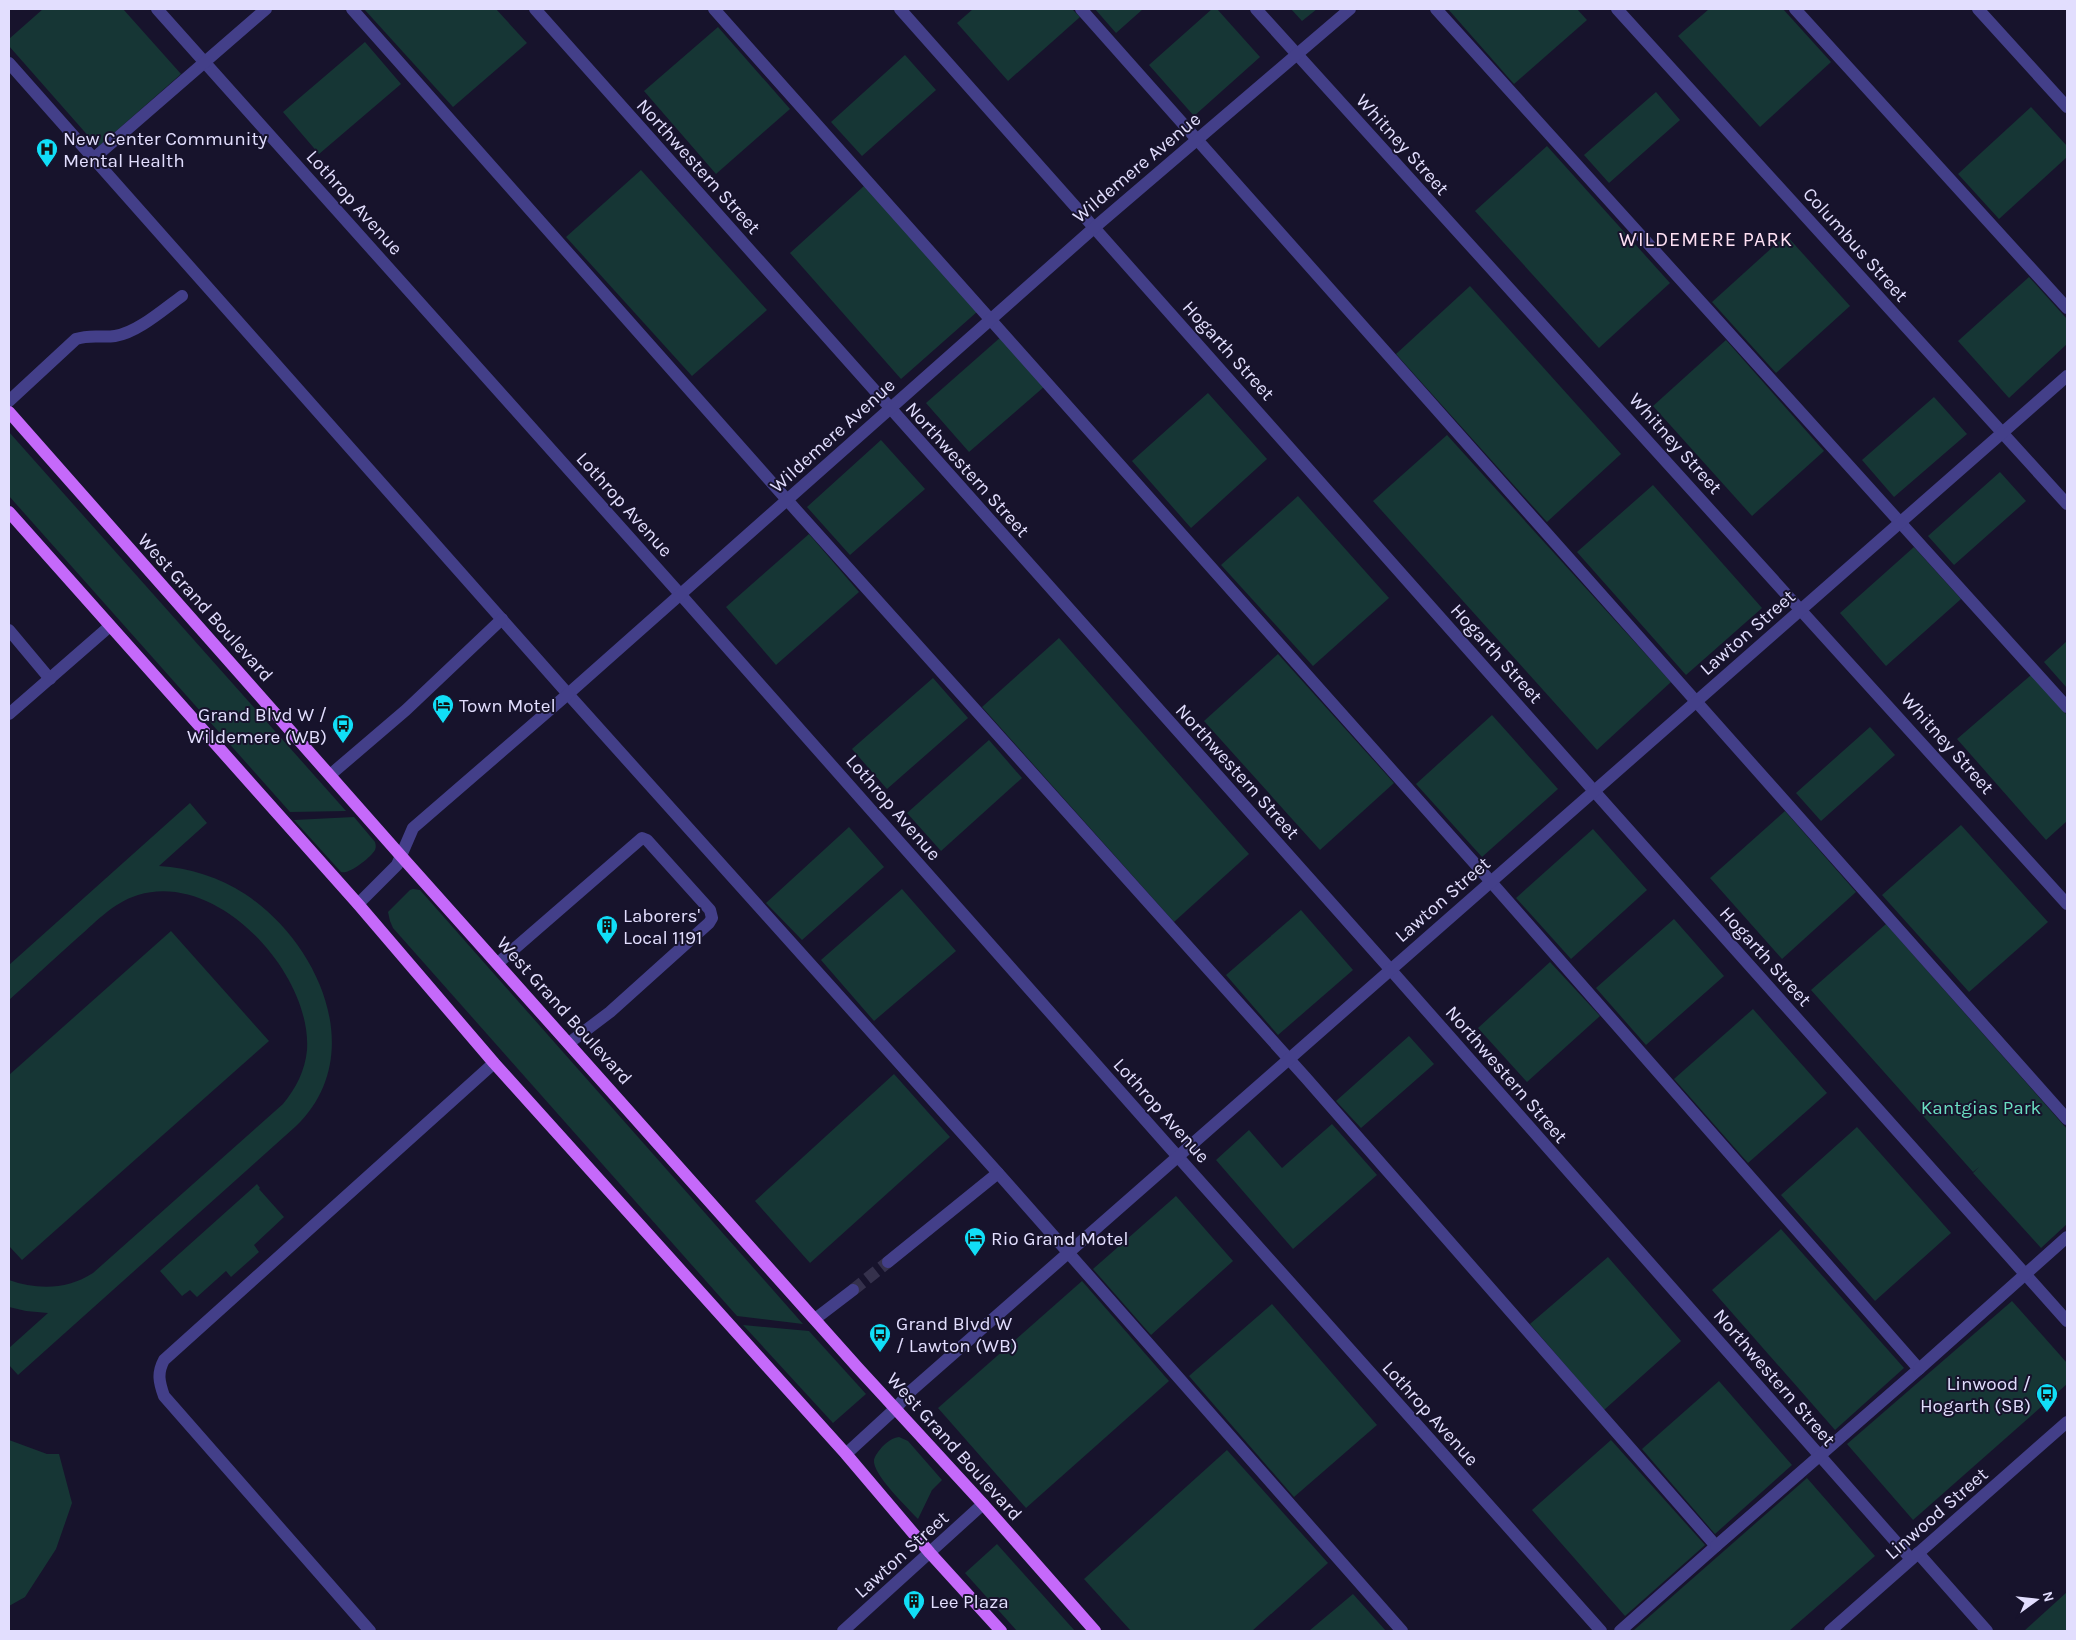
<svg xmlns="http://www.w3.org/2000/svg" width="2076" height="1640" viewBox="0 0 2076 1640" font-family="Karla,sans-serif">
  <rect width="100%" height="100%" fill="#17132c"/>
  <g fill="#163635">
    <path d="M43,9H123L181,74L98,147L9,46V39Z"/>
    <path d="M364,9H496L527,43L453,107Z"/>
    <path d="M973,9H1072L1080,17L1008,81L957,23Z"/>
    <path d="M1095,9H1143L1116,33Z"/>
    <path d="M1212,9H1217L1260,57L1194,116L1149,65Z"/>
    <path d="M1291,9H1317L1302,21Z"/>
    <path d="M1448,9H1577L1587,20L1514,84Z"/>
    <path d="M1709,9H1783L1831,62L1760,127L1678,36Z"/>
    <path d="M718,27L790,109L716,174L644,91Z"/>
    <path d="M365,42L401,84L319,154L283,112Z"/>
    <path d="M905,55L936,90L862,156L831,122Z"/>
    <path d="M1656,92L1680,120L1609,183L1584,155Z"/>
    <path d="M2031,107L2067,146V157L1999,219L1958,174Z"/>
    <path d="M1547,146L1670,283L1599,348L1475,211Z"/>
    <path d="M641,170L767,310L692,376L566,237Z"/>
    <path d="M864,186L978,311L901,379L790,253Z"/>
    <path d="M1786,235L1850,306L1776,373L1712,302Z"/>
    <path d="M2029,277L2067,319V344L2009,398L1958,341Z"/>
    <path d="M1470,286L1621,454L1547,522L1396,354Z"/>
    <path d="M1002,336L1045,386L969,452L926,403Z"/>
    <path d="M1726,340L1824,451L1752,516L1653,406Z"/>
    <path d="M1208,393L1267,459L1191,528L1132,461Z"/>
    <path d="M1934,397L1967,434L1894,497L1862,460Z"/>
    <path d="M9,432L346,811L290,812L9,496Z"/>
    <path d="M1447,435L1671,682L1597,750L1373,501Z"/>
    <path d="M881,440L925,489L850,555L807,507Z"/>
    <path d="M2000,472L2026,501L1954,565L1928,536Z"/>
    <path d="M1653,485L1762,608L1686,675L1577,552Z"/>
    <path d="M1298,496L1389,598L1313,666L1221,565Z"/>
    <path d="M809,534L859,592L776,665L726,607Z"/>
    <path d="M1914,547L1961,599L1886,666L1840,613Z"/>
    <path d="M1059,638L1249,854L1174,922L982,707Z"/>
    <path d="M2067,641V688L2044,662Z"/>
    <path d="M1278,654L1394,783L1320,850L1204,721Z"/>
    <path d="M2031,675L2067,715V821L2046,840L1957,739Z"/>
    <path d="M933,678L968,718L887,789L852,749Z"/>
    <path d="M1492,715L1558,789L1482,857L1416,784Z"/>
    <path d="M1870,727L1895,755L1821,821L1796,793Z"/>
    <path d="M989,740L1022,778L941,851L907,813Z"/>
    <path d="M190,803L207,823L159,866C190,868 219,877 245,894C319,943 370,1056 295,1127L18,1375L9,1365V1348L48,1313L26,1311L9,1307V1280C37,1290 67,1290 93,1273L283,1104C296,1088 305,1071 307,1050C312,974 218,870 138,895C112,903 94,924 74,941C52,961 31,980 9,1000V965Z"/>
    <path d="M1785,811L1856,892L1782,959L1710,878Z"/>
    <path d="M354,817L375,842C376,846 376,847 375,850C371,857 349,875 341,872L294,820Z"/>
    <path d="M1961,825L2048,922L1969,992L1882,895Z"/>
    <path d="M849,827L884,867L802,940L766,903Z"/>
    <path d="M1593,829L1647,890L1571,959L1516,898Z"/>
    <path d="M413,889L420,890L803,1324L737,1316L393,928L390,921L388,912L410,890Z"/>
    <path d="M902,889L956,951L874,1021L821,960Z"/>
    <path d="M1301,910L1353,970L1278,1035L1226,975Z"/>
    <path d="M1674,919L1724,976L1646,1045L1596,988Z"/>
    <path d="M1886,924L2067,1129V1224L2041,1248L1973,1173L1979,1167L1973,1172L1811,990Z"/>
    <path d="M171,931L269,1041L22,1260L9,1246V1075Z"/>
    <path d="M1550,962L1600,1016L1527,1082L1478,1028Z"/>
    <path d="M1753,1009L1827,1093L1748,1163L1674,1079Z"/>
    <path d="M1409,1036L1434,1064L1361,1128L1336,1101Z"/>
    <path d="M894,1074L950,1137L810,1263L755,1201Z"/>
    <path d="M1332,1124L1377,1175L1293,1249L1216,1160L1249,1130L1282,1168Z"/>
    <path d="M1857,1127L1951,1233L1875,1301L1781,1195Z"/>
    <path d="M257,1184L260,1188L259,1189L284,1217L254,1245L259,1252L231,1277L226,1271L197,1297L190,1290L182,1296L160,1271Z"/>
    <path d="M1176,1196L1233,1261L1151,1335L1093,1269Z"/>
    <path d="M1781,1229L1904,1368L1835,1430L1712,1290Z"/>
    <path d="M1608,1257L1681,1341L1604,1410L1530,1324Z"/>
    <path d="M1082,1281L1169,1381L1026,1508L938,1408Z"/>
    <path d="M2012,1301L2067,1363V1384L1913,1520L1847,1444Z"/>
    <path d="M1272,1304L1377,1425L1294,1497L1189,1376Z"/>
    <path d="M743,1325L809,1331L866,1394L833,1423Z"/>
    <path d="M1719,1381L1792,1465L1715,1534L1642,1449Z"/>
    <path d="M899,1437L908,1441L942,1480L932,1490L918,1519C908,1508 872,1474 874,1460C875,1455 879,1451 882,1447C887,1442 892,1438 899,1437Z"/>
    <path d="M9,1440L47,1454H59L72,1503L56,1549L25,1597L9,1606Z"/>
    <path d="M1611,1440L1705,1545L1625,1616L1532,1510Z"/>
    <path d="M1227,1450L1328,1563L1252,1631H1131L1084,1579Z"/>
    <path d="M1807,1478L1875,1556L1789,1631H1636L1634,1630Z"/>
    <path d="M997,1544L1075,1631H1017L965,1573Z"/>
    <path d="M2067,1592V1631H2024Z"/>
    <path d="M1353,1594L1386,1631H1309Z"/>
  </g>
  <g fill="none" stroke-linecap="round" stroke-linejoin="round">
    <path stroke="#35314c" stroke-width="12" stroke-dasharray="12 6" stroke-linecap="butt" d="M853,1290L888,1262"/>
    <g stroke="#433f89" stroke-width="12">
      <path d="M157,9L680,594L1163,1140L1601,1631"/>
      <path d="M352,9L796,510L1306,1078L1716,1546L1620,1631"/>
      <path d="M535,9L1390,969L1911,1559"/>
      <path d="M714,9L1477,866L1919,1369L1716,1546"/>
      <path d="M900,9L1610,809L2067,1321"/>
      <path d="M1081,9L2067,1119"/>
      <path d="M1256,9L2067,904"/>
      <path d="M1436,9L2067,707"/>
      <path d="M1617,9L2067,504"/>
      <path d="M1795,9L2067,308"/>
      <path d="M1978,9L2067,107"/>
      <path d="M9,63L568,694L998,1173L1402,1631"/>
      <path d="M93,159L266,9"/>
      <path d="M9,401L76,339C91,334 101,338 115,336C137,333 164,309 182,296"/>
      <path d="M9,630L50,679"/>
      <path d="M9,714L110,626"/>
      <path d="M330,775L406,710L502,619"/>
      <path d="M358,904L397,865L413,828L568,694L1095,227L1350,9"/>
      <path d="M498,963L642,838L647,840L710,910L712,918L709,923L610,1012L569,1043"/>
      <path d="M888,1262L998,1173"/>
      <path d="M815,1319L853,1290"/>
      <path d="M1919,1369L2067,1237"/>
      <path d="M846,1454L895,1409L912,1390L2067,376"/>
      <path d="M1918,1553L1987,1631"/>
      <path d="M370,1631L164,1396C159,1382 157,1373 164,1360L494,1063"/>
      <path d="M843,1631L983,1504"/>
      <path d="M1830,1631L2067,1422"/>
    </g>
    <g stroke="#c569fa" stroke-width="12">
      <path d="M9,412L401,856L858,1368L983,1504L1095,1631"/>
      <path d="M9,512L358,904L494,1063L846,1454L930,1553L1001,1631"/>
    </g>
  </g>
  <defs>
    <g id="hospital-pin" transform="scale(1.125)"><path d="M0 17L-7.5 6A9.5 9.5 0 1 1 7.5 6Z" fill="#11def7" stroke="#17132c"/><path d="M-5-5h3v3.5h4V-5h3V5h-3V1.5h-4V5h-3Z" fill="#111"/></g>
    <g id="hotel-pin" transform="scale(1.125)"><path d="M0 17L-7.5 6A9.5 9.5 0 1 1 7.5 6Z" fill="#11def7" stroke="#17132c"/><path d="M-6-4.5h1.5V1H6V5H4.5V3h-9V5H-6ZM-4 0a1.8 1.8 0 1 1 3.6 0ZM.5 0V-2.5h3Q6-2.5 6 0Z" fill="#111"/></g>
    <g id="bus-pin" transform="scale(1.125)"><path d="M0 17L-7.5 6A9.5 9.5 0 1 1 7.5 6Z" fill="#11def7" stroke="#17132c"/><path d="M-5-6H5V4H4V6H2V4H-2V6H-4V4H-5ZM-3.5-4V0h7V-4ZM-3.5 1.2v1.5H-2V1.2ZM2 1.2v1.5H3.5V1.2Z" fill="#111"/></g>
    <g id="building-pin" transform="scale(1.125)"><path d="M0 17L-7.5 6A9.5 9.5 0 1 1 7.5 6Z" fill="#11def7" stroke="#17132c"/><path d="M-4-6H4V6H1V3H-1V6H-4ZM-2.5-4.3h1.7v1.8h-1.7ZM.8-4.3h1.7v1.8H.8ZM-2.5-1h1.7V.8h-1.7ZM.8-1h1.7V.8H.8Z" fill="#111"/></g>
  </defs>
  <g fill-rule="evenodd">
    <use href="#hospital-pin" x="47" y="149"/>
    <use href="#hotel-pin" x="443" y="705"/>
    <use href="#bus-pin" x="343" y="725"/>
    <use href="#building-pin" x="607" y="926"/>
    <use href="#hotel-pin" x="975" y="1238"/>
    <use href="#bus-pin" x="880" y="1334"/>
    <use href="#bus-pin" x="2047" y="1394"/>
    <use href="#building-pin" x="914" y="1601"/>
  </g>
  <g text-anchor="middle" stroke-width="4" stroke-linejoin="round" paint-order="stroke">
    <g font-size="19" fill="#e2defe" stroke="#17132c" text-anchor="start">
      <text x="63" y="145">New Center Community<tspan x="63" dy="22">Mental Health</tspan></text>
      <text x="459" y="712">Town Motel</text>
      <text x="327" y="721" text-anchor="end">Grand Blvd W /<tspan x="327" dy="22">Wildemere (WB)</tspan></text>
      <text x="623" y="922">Laborers'<tspan x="623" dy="22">Local 1191</tspan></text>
      <text x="991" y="1245">Rio Grand Motel</text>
      <text x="896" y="1330">Grand Blvd W<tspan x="896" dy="22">/ Lawton (WB)</tspan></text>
      <text x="2031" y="1390" text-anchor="end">Linwood /<tspan x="2031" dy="22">Hogarth (SB)</tspan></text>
      <text x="930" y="1608">Lee Plaza</text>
    </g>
    <g font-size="19" fill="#e2defe" stroke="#17132c">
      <text transform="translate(1403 144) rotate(48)" y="7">Whitney Street</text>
      <text transform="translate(699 166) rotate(48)" y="7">Northwestern Street</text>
      <text transform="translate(1136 167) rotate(-40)" y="7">Wildemere Avenue</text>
      <text transform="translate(355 202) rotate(48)" y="7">Lothrop Avenue</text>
      <text transform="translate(1856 244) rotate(48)" y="7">Columbus Street</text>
      <text transform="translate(1229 350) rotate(48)" y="7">Hogarth Street</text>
      <text transform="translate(832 435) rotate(-42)" y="7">Wildemere Avenue</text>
      <text transform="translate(1676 443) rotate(48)" y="7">Whitney Street</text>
      <text transform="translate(968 469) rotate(48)" y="7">Northwestern Street</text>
      <text transform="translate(625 504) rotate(48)" y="7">Lothrop Avenue</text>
      <text transform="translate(206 607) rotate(48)" y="7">West Grand Boulevard</text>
      <text transform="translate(1747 632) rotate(-41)" y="7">Lawton Street</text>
      <text transform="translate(1497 653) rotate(48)" y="7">Hogarth Street</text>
      <text transform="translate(1948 743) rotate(48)" y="7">Whitney Street</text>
      <text transform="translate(1238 771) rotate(48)" y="7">Northwestern Street</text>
      <text transform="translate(894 807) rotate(49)" y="7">Lothrop Avenue</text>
      <text transform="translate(1442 899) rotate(-41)" y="7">Lawton Street</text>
      <text transform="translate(1766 956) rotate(48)" y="7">Hogarth Street</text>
      <text transform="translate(565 1010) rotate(48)" y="7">West Grand Boulevard</text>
      <text transform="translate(1507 1074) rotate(49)" y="7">Northwestern Street</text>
      <text transform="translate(1162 1110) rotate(48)" y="7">Lothrop Avenue</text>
      <text transform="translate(1775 1377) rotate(49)" y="7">Northwestern Street</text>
      <text transform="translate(1431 1413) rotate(48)" y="7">Lothrop Avenue</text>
      <text transform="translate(955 1446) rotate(48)" y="7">West Grand Boulevard</text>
      <text transform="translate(1936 1513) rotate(-41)" y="7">Linwood Street</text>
      <text transform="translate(901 1554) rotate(-42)" y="7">Lawton Street</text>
    </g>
    <g font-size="19" fill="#6bdec2" stroke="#17132c">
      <text x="1981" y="1114">Kantgias Park</text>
    </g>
    <g font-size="20" letter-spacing="1" fill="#fee0f3" stroke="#17132c">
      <text x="1706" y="246">WILDEMERE PARK</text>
    </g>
  </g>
  <rect width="2076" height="1640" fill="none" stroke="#e2defe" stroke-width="20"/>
  <g transform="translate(2036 1600) rotate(75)" stroke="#17132c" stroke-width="4" paint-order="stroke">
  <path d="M0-4L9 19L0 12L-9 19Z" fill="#e2defe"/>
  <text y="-8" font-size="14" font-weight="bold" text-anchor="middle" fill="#e2defe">N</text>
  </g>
</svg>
